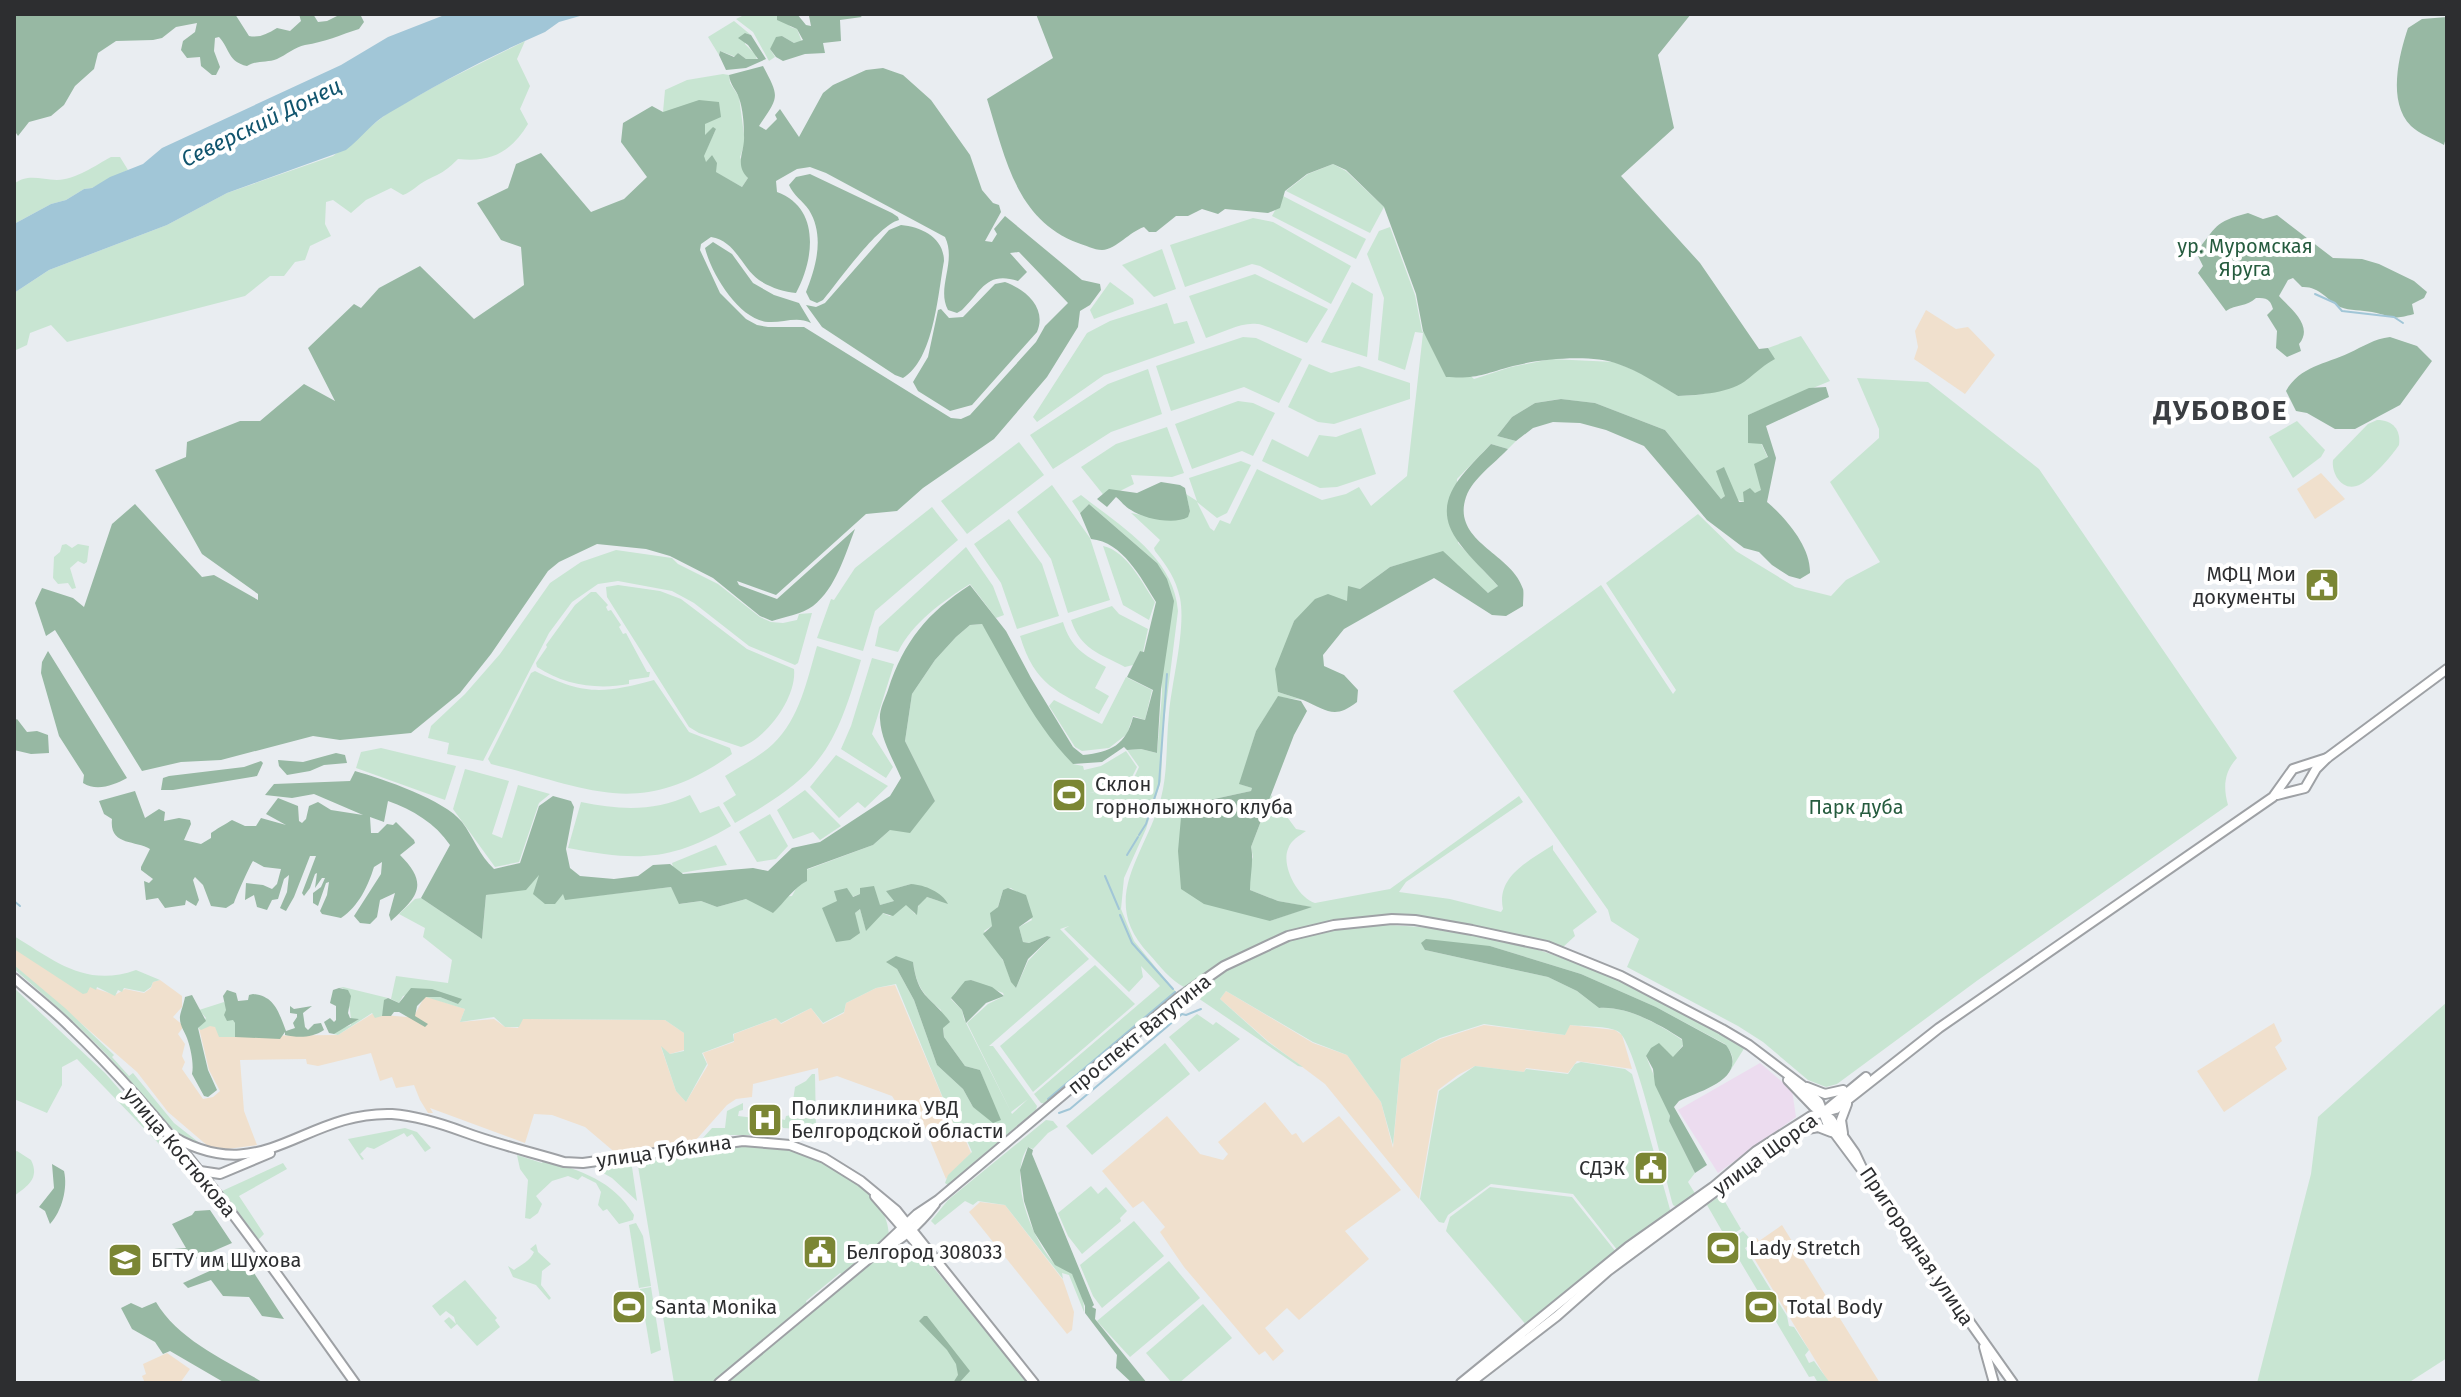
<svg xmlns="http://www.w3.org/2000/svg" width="2461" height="1397" viewBox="0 0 2461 1397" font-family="'Fira Sans',sans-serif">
  <rect width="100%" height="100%" fill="#e9edf1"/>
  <path fill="#ecdcef" d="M1760,1063L1792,1090L1796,1117L1718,1173L1678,1110Z"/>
  <g fill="#f0e0cd">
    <path d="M1926,310L1956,329L1968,327L1995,355L1965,394L1914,359L1918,347L1915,331Z"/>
    <path d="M2321,473L2345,499L2315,519L2297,489Z"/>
    <path d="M14,947L91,987L115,995L125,989L144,993L151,988L153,982L160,980L182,996V1007L173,1017L184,1026L178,1034L185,1044L182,1056L185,1062L182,1069L203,1099L213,1097L220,1091L209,1070L199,1028L206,1025H214L221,1036L338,1035L372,1014L407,1017L415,1014L425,996L465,1009L460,1022L494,1019L505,1027L518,1028L522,1019L665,1020L684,1033V1050L670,1054L661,1047L676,1091L686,1102L708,1065L703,1053L734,1042V1034L777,1018L781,1024L811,1008L823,1024L844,1013L846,1003L876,988L895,985L955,1127H960L971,1153L946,1179L920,1116L904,1115L892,1096L837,1076L819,1081L818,1068L753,1084L752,1097L736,1099L727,1105L695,1141L618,1155L585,1127L552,1115L534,1114L525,1143L430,1108L433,1113H428L420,1100L414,1085L396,1088L392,1077L380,1081L371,1053L318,1066L307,1064L306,1059L240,1060L244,1111L257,1145L227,1149L209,1147L168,1112L137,1072L14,965Z"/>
    <path d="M1226,991L1313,1043L1347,1055L1381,1102L1393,1148L1401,1059L1440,1039L1484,1025L1565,1035L1569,1025L1615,1030L1622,1035L1632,1069L1577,1061L1568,1073L1526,1068L1524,1072L1475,1066L1458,1075L1438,1090L1419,1199L1325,1084L1269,1042L1220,999Z"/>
    <path d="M2274,1023L2282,1041L2275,1047L2287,1069L2224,1112L2197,1071Z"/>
    <path d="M1265,1102L1292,1135L1296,1133L1303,1143L1339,1116L1401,1190L1345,1231L1369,1259L1299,1320L1287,1308L1265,1328L1284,1351L1273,1361L1265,1351L1259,1355L1184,1267L1160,1232L1165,1227L1143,1201L1133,1208L1102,1171L1167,1116L1200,1154L1223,1160L1228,1154L1218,1142Z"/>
    <path d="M980,1202L1005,1205L1063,1280L1074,1312L1072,1330L1067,1334L969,1212Z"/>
    <path d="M1782,1225L1880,1383H1829L1746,1245L1757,1238L1759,1241Z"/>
    <path d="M167,1353L190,1369L180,1383H145L142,1376L146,1374L143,1364Z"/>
  </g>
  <g fill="#c8e5d2" fill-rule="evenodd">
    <path d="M746,14H777L791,27L797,29L802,42L794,43L782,36L770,49L775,57L769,61L753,32L736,19Z"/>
    <path d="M734,21L751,35L745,33V44L756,55L757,61L746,59L738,53L736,57L720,51L719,55L708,37Z"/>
    <path d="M525,41L517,59L530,86L520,109L528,124C511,152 491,163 458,159C445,172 441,173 425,181C417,185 412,192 403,195L391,188L366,200L351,213L333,200L326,202L325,224L331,236L310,246L305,260L295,262L284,276H270L245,296L67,342L51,325L30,333L27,345L14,351V293L49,270L167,225L227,193L333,156L389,112L441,83Z"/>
    <path d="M723,74L729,75L730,83L739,97L745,142L740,157L748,178L742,187L715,172L712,155L706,163L703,157L716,129L705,136V124L663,112L665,90L687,80Z"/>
    <path d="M111,157H120L128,170L92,188L84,189L66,200L51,204L14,224V184C28,173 41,180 57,180C75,180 96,165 111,157Z"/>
    <path d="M1333,164L1346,171L1384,207L1370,233L1286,191L1308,174Z"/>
    <path d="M1283,196L1366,239L1356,259L1272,216Z"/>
    <path d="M1253,218L1273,222L1351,266L1331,304L1260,266L1252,264L1185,287L1170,245Z"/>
    <path d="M1390,227L1415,295L1422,331L1474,379L1511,367L1551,359L1614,362L1641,373L1678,396L1698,395L1726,389L1747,380L1758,367L1774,359L1768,348L1801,336L1830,381L1748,415L1768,458L1761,490L1744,502L1725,496L1721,499L1665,430L1595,403L1560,399L1535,403L1512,417L1497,436L1516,441L1508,449L1491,444L1457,479L1458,543L1498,586L1489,593L1404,563L1390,567L1360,589L1348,587V601L1294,621L1287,641L1278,692L1303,700L1278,697L1256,731L1240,784L1252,788L1251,791L1182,806L1270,921L1310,907L1278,901L1250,890L1249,867L1253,857L1251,847L1271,795L1296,829L1306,831C1299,836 1291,840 1288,849C1281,866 1298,898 1315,903L1390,889L1519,796L1523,802L1406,882L1399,892L1450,899L1501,912L1503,909C1496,876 1529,861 1553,845V850L1597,912L1573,930L1575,936L1562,948L1415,916L1361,917L1287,933L1250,949L1184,987C1171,981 1159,965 1149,954C1097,899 1146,855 1161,798C1168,771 1166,741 1169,713C1172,681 1186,628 1180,598C1176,579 1167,566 1155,551L1154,548L1160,540L1131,513L1161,519L1190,511L1186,494L1197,501L1189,478L1241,461L1251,465L1227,513L1217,518L1197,502L1210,528L1214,531L1220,520L1230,524L1257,469L1322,500L1346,494L1359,487L1371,506L1407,476L1423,333L1415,332L1405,370L1378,360L1384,298L1367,254L1379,231Z"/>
    <path d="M1162,249L1176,289L1154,297L1122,265Z"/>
    <path d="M1255,274L1328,309L1307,343C1296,339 1265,324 1257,324C1241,322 1222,333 1206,338L1189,296Z"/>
    <path d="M1110,282L1133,299L1134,304L1094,319L1090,310Z"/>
    <path d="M1352,282L1373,294L1367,357L1321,342Z"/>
    <path d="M1167,303L1174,324L1187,321L1195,343L1104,375L1037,422L1033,417L1087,333L1110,321Z"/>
    <path d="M1243,337L1256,338L1302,359L1279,403L1244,387L1171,411L1156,366Z"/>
    <path d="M1309,364L1331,373L1359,366L1410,383V399L1334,424L1318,422L1288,407Z"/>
    <path d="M1148,369L1162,414L1111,432L1053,469L1030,435L1108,384Z"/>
    <path d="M1857,378L1928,382L2039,469L2237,758C2224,772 2223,787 2228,805L1978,980L1837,1084L1826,1087L1808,1080L1763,1042L1738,1026L1627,967L1639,939L1611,921L1608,910L1453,691L1601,585L1673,694L1676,690L1606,583L1698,514L1736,551L1795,587L1831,596L1846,580L1880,562L1830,482L1879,438V429Z"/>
    <path d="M1238,401L1253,403L1275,413L1253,456L1242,451L1192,469L1175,424Z"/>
    <path d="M2377,420C2393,420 2401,430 2399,445C2391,457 2374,476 2361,484C2344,494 2331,475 2333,460L2368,424Z"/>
    <path d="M2297,421L2325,450L2321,457L2293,478L2269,437Z"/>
    <path d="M1167,427L1184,473L1172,477L1131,475L1134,484L1106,498L1081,467L1116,444Z"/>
    <path d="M1361,428L1376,474L1337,487L1320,488L1262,461L1272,439L1308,457L1319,435L1336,437Z"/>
    <path d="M1019,442L1044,475L967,534L941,501Z"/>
    <path d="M1052,485L1090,538L1110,600L1068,613L1051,559L1017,512Z"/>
    <path d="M1081,495C1120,526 1174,557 1178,611L1163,730L1161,781L1146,829L1124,878L1121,909L1134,941L1176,992L1175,996L1047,1104L1041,1103L1034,1094L1160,986L1122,946L1141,966L1143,977L1129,992L1064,929L1069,926L1060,929L1089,959L989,1046H993L1037,1106L1036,1110L948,1185L945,1183L948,1175L972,1152L961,1127H955L896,984L876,988L846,1003L844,1012L823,1023L811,1008L781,1023L776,1018L733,1034L734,1041L702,1053L707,1064L686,1102L676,1091L661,1046L670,1054L684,1051V1033L665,1020L523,1019L519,1027H505L494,1017L460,1022L465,1009L426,997H440L458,1004C443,986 424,991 403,996L399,1003L391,999L396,976L448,983L452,960L423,937L425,928L399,914L415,899L421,898L482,939L486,895L498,893L541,873L564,893L586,897L671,887L680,904L701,901L717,907L746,899L792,896L806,870L873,845L890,830L935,801L905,741L912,694L935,660L956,637L970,625L982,624L1073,764L1083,766L1084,770L1101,766L1126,751L1137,767L1129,783L1089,793L1130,786L1139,767L1127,750L1141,749L1157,753L1162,694L1157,563L1089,504L1080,513L1072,501ZM911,884L939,901L927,897L921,900L915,914L906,904L890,916L882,913L866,930L860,909L855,913L823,908L860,894L880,905L894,901L887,891ZM1011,888L1019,894L1032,920L1019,927L1023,942L1029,943L1047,936L1051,937L1028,961L1016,988C1008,979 1008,968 1002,959C996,949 990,941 984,931L992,926L1003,890ZM913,962C916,985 923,995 941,1010L944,1037L965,1066L980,1070L1000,1120L973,1107L963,1089L937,1065L914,1000L897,969ZM971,980L1003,993L1004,996L988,1004L967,1023L1011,1112L1028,1099L1012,1114L964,1019L962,1010L951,999L956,991Z"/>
    <path d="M932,507L958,540L875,611L863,651L817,638L831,599L834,600L855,568Z"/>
    <path d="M1009,519L1042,564L1059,616L1017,629L1001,583L974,544Z"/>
    <path d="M66,544L72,548L78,544L89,546L87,562L84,564L78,561L70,568L76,588L72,589L68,583L58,584L53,578L54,557L60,552L62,545Z"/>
    <path d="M1103,546C1127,551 1142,583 1155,602L1149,620L1123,605Z"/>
    <path d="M966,547L993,586L1004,615L996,618L970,584C943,601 912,623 898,652L875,646L879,627Z"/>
    <path d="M616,550L672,558L678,564L718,584L760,617L771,622L783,623L797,620L799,614L812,613L798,663L795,665L749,646L694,603L672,591L618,581L598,584L572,602L549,633L483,761L447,754L449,743L428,738L431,726L465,694L500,654L550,583L581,562Z"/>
    <path d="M618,585L660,591L681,599L747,649L794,669C797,697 767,738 741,747L699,733L689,727L607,597L606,587Z"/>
    <path d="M591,592H596L608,605L606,607L608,611L611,610L621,625L619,627L623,634L626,633L647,672H650L649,677L629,680V684C597,690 564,685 537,667L536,663L547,647L546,645L575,605Z"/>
    <path d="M1112,606L1119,614L1148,629L1143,652L1140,651L1133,665L1125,667C1099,653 1081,650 1071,620Z"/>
    <path d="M1063,622C1071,648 1084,655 1106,667L1095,688L1109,696L1099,714C1057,691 1035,686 1020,636Z"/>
    <path d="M817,646L861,660C834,752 820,775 735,823L723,803L736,795L725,776C741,766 759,757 773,744C800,718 807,680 817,646Z"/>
    <path d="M872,658L894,664L872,734L893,767L886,778L841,749L851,726Z"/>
    <path d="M535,671C584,695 602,694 654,680L689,732L730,748L732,754C639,821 590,788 491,764L488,759L531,673Z"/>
    <path d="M1126,677L1152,690L1145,720L1133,716L1127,734L1109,748L1082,751L1075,747L1049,706L1054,700L1102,724Z"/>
    <path d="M381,748L456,766L445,800L356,768L361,752Z"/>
    <path d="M836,755L888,786L865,808L858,802L839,818L810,787Z"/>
    <path d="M465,769L509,781L492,834L502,838L518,785L550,794L539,803L519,862L495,867L453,809Z"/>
    <path d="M805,790L841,826L820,840L813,832L793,839L777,810Z"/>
    <path d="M690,795L700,813L719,806L731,826C670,862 636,861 568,848L581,802C620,810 654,812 690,795Z"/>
    <path d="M770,814L788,846L776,859L757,862L739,832Z"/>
    <path d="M716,845L727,865L675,874L672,863Z"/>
    <path d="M1362,925C1479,923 1574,955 1676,1009C1699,1021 1723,1032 1745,1047L1730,1071C1735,1060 1733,1054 1725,1044L1656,1007L1581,974L1490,946L1425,950L1548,977L1577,991L1599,1008C1627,1006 1659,1024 1682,1040L1683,1045L1673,1058L1646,1056L1670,1116L1669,1121L1695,1173L1688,1182L1696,1195L1678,1208L1673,1205C1665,1177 1636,1045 1619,1032C1608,1025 1583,1027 1570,1025L1565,1035L1484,1024L1440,1038L1401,1059L1393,1145L1381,1102L1347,1055L1313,1042L1226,991L1220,999L1268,1042L1303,1067L1298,1066L1195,996V990C1249,953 1297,933 1362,925Z"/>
    <path d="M14,936C55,961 86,988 136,970L160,980L153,982L151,987L144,992L124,988L122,992L118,990L115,996L97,987L96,990L90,987L87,993L83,994L14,949Z"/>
    <path d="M14,965L65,1008L114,1055L112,1057L129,1076L133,1073L174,1123L202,1145C163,1134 133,1082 105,1053C76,1023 45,996 14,969Z"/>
    <path d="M1095,965L1135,1004L1033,1092L1000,1046Z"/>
    <path d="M343,987L388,998L386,999L382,1016L375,1018L372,1013L338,1035L334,1034L337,1030L351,1025C351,1012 349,1000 343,988H339Z"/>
    <path d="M14,988L105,1073L198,1179L195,1181L77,1059L62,1067V1085L47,1113L14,1099Z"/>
    <path d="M224,1002L235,1023V1037H219L215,1027L210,1026L201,1030L198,1028L206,1018L199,1010Z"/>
    <path d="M2447,1002V1358L2408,1383H2257L2311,1174L2318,1117Z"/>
    <path d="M1197,1014L1213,1025L1216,1022L1240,1039L1199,1072L1169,1037Z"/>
    <path d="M1165,1043L1190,1074L1092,1155L1066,1126Z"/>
    <path d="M1581,1062L1625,1069L1632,1074L1671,1213L1618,1251L1573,1194L1491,1184L1448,1215L1444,1223L1439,1222L1420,1199L1439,1091L1475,1066L1524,1072L1526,1069L1568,1074L1575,1064Z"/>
    <path d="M812,1074H815L816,1130L783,1128L776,1118L785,1120L786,1116L791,1115L795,1087L806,1081Z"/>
    <path d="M743,1103V1110L739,1111L738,1116L755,1118L754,1135H722L702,1139L712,1128H725L727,1111Z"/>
    <path d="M1046,1120L1053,1121L1058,1127L1048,1133L1033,1149L1028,1147C1007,1177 1032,1239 1054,1263C1058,1268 1066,1268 1070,1272C1079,1280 1085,1303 1084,1312L1069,1275L1062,1273L1063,1279L1005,1205L978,1201L973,1205L965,1201L935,1225L931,1221L948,1200Z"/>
    <path d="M405,1128L417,1132L431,1148L425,1152L412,1134L407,1137L404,1133L374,1149L367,1147L360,1154L364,1159L362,1160L348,1139Z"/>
    <path d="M743,1144C759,1145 778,1144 793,1149C831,1161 887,1190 889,1235L843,1275L840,1273L806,1301L807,1305L714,1383H674L637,1160Z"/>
    <path d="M17,1151L31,1160C40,1178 28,1186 14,1196V1152Z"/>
    <path d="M517,1155L542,1163L544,1160C582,1171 612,1180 634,1215L633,1220L619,1224L607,1209L603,1211L598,1205L601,1192L596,1183L582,1176L578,1180L568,1176L552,1181L536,1196L542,1204L538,1213L530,1219L525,1218L528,1180L520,1169Z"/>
    <path d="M623,1161L632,1167L637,1201L612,1178L596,1169L599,1165Z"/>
    <path d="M283,1163L287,1169L239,1196L264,1234L257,1241L222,1191Z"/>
    <path d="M1091,1186L1098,1194L1106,1187L1127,1211L1120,1218L1121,1221L1082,1254L1068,1236L1058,1213Z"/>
    <path d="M1490,1187L1572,1197L1616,1252L1528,1327L1446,1231L1450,1217Z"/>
    <path d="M1721,1195L1741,1229L1726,1238L1707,1205Z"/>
    <path d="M1134,1221L1164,1256L1102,1308L1093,1296L1080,1265Z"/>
    <path d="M636,1223L643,1236L651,1286L639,1288L629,1225Z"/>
    <path d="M1743,1231L1753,1242L1745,1248L1787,1316L1789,1326L1794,1327L1809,1350L1805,1355L1809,1363L1814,1361L1830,1383H1818L1814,1376L1809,1377L1728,1241Z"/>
    <path d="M536,1244L538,1252L551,1264L542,1271L541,1285L551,1298L549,1300L536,1285L513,1277L508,1266L514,1270C521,1265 531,1260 534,1252L530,1249Z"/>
    <path d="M908,1247L919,1250L1029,1383H725L880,1253L891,1248Z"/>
    <path d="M1169,1261L1200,1298L1130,1357L1097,1321Z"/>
    <path d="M465,1280L497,1318L495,1320L500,1327L477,1346L457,1324L451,1329L444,1321L449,1317L456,1324L454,1317L446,1311L440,1316L432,1306Z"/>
    <path d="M651,1287L661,1350L651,1354L640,1289Z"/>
    <path d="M1203,1304L1232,1338L1179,1383H1172L1146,1353Z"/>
  </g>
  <g fill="#97b8a3" fill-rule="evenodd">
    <path d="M14,14H235L249,36C260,38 267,34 277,28L290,31L301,21L299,14H313L318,22L327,21L341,14H360L364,22L359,29C340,35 325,42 305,45C295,47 286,55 277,59C267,63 257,60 247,66C228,62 230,49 219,37L215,38L214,51L220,67L216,75H212L201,66L200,57L187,58L181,50L183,41L195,32L197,23L176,27L162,38L153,40L116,41L98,53L94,69L75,86L64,105L51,116L29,122L18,136L14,130Z"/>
    <path d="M777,14H797L806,25L811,26L809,16L857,14L862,17L840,20L841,41L823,43L825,53L805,54L783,61L776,57L770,49L776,37L782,36L794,43L803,40L797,29L777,20Z"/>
    <path d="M1036,14H1691L1658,55L1674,128L1621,176L1700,263L1759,349L1768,348L1775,359C1764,365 1758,371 1748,379C1731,393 1700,395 1678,396C1658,384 1639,371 1618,364C1591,354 1540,359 1513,366C1483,374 1479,379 1446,377L1423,331L1416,294L1384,207L1346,170L1333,164L1307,174L1285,191L1280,208L1268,213L1225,209L1218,214L1202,209L1188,216H1176L1156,232H1149L1144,227C1129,232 1117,249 1102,250C1094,250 1085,245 1078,243C1015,219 1005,156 987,99L1053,58Z"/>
    <path d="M2447,17V133L2444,145C2434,139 2419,134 2411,126C2387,102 2399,55 2408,28L2422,19Z"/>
    <path d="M745,33L751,35L766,59L746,68L726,70L719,55L720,51L734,57L738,53L746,59H758L748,45L738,38Z"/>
    <path d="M763,66C780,98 779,96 759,126L766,130L777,119L775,115L780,109L799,137L823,93L833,85L866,70L883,68L903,75L931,100L970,155L982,190L993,203L999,205L1001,212L985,241L992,242L997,234L994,229L1005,216L1082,280L1100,284L1101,290L1090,305L1080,311L1078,327L1047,377L994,439L923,488L897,511L866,514L776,595L737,581L739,585L777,599L855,529C845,555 836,588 813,606C802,614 785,617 772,621L760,616L713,578L670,556L646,549L597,544L559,562L548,571L491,654L460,693L411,733L340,740L313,736L221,760L181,762L142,771L55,630L46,636L35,603L42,588L73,598L84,607L112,524L135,504L202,577L214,575L258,600V594L202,554L155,470L186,457L187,442L240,421H260L304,384L335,401L308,348L354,304L361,308L379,288L420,266L474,319L524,285L521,247L501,240L477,203L508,188L516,164L541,153L591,212L624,199L647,177L621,142L623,123L652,106L663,112L699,100L719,102L721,117L705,124V135L713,127L716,129L704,156L706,162L712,155L717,163L716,172L742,187L748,178C734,164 745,152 744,136C744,124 743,109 739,98C736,89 730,85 729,75ZM810,167L826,173L945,237C957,262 936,288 948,310L957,313L962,310C982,291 986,271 1018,281L1027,272L1010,253L1019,252L1068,303L1045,326L1036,342L970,415L961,419L951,418L804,327H768L757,325L746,319L720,293L700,250L701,244L711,237C736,241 741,267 759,280C769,287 784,292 796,293C814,260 821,208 777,192L776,181L797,169Z"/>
    <path d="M810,174L892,213L898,217L899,220C878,225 838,282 823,300L817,303L810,300L806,292C816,267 825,236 809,210C803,201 793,195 789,185L796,177Z"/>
    <path d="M2248,213L2263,219L2277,215L2333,258L2362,259L2379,264L2414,281L2427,292L2424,298L2412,304L2414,314C2389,321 2393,316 2372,312C2362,310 2350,311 2340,307C2327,300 2319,286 2302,287L2293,278L2288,280L2279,296C2291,309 2314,326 2299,344L2301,351L2287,357L2276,348L2277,331L2267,315L2273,309C2270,299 2267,298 2256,298C2247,307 2236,304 2226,311L2198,273L2203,266L2196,252C2217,227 2213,222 2248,213Z"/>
    <path d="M901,225C922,227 944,238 944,261C938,293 934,360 903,378L895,375L822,327L806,305L816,307L825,303L889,230Z"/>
    <path d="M713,242L732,254L753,283L774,295L799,303L811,323C797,316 783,323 768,322C739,320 711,273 705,248Z"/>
    <path d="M1005,282C1027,290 1047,309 1037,332L972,405L950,411L918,391L913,382L928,357L938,310L941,309L949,318L963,317L995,284Z"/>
    <path d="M2390,337L2417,346L2432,361L2400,405L2355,429H2335L2307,413L2296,411L2286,391C2300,366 2326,364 2349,353C2364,346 2374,339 2390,337Z"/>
    <path d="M1826,387L1829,397L1766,426L1776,458L1767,502C1786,518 1811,547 1810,573L1800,579L1789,576L1772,565L1759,552L1744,548L1707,520L1644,446L1606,430L1580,423L1553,422L1533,428L1516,441L1497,436L1512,417L1535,403L1561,399L1595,403L1665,430L1721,499L1725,496L1716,471L1724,467L1739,502H1744L1743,492L1750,488L1755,493L1761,490L1754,464L1768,457L1762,444L1748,443V415L1809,388Z"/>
    <path d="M1491,444L1508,449C1494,464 1473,478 1466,497C1451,542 1512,553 1523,589C1524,592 1523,601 1523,606L1506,616L1492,615L1434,578L1344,629L1323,655L1324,666L1344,675L1358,690L1357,702C1334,720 1327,710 1303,700C1295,697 1286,695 1278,692L1275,669L1294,621L1315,599L1328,594L1347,601L1348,586L1360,589L1390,567L1443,551L1488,593L1498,586C1486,572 1471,559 1460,544C1427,502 1463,474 1491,444Z"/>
    <path d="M1161,482L1180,485L1185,488L1190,511L1188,517C1175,525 1144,519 1131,510C1125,507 1121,501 1116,497L1107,507L1097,499L1109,489L1137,493Z"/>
    <path d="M1089,504L1157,563L1167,579L1174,601L1161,689L1157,753L1141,749L1127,750L1124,747L1102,762L1073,764C1035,726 1009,671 982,624L970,625L956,637L935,660L912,694L905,741L935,801L910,833L890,830L873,845L807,869V881C794,887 784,903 773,913L746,899L717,907L701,901L679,904L671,887L565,900L563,894L555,904H545L533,894L539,875L526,890L486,895L482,939L421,898L450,845C435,823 413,810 388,801L384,822L370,817L371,833H378L387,824L393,825L396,822L414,840L415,843L400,855C430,885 417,897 391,921L389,915L395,893L380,900L377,917L370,924L360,923L354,916L381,874L382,862L374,867C368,886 359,906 341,918L322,914L320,911L327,895L329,882L326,883L318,906L313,903V893L321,887L325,878H322L315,888L317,873L315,874L310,888L304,896L302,893L316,856H310L294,897L286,911L280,908L287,892L289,875L284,879L278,899L272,900L267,910L257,907L254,895L245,900L246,883L263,885L272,889L277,884L281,869L264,867L253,861C250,865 235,899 234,903L226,908L211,906L203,885L195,877L193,880L199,900L196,906L186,900L185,905L165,908L158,898L146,900L144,881L149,883L153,879L141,870V867L150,849C135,840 109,846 112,819L104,814L99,801L135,791L145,818L159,809L165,812L164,821L179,818L190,820L191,824L184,840L201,844L211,838V833C215,830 227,823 232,820L245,826H256L261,818L286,825L266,814L278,798L298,806L299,821L302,823L306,819L309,806L318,802L331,810L363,815L314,794L292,798L265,795L274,784L350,781L355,771C383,779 445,800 462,822C474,838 479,855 494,869L520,863L539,806L553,796L571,801L574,807L566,849L570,868L580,876L614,879L638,876L653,865L670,864L683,874L753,868L768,871L792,848L820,842L890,796L901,778C893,759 881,740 880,719C879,710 885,699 888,690C904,641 927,613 970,585L1006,631L1031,678L1073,747L1083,755C1111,752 1126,745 1133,717L1145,720L1153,690L1127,677L1140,651L1144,652L1156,602C1141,578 1123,542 1091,539L1080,513Z"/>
    <path d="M48,651L127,778C114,785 97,792 83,783L84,775L59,736L41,673L42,662Z"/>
    <path d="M1278,696L1301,701L1307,711L1294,735L1251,847C1254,860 1250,876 1250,890L1278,901L1312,907L1270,921L1204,904L1181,889L1178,851L1182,806L1251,791L1252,788L1239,784L1256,731Z"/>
    <path d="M17,719L27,732L37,731L48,735L49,753L31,754L14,750V721Z"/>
    <path d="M336,753L345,755L347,763L324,765L310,771L287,775L279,766L278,760L303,762Z"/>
    <path d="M261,761L263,763L257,776L173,790H161L163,778L169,776L244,767Z"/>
    <path d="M911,884C925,885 942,892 948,904L927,897L918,906L917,915L906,905L893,916L883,913L866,931L860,909L855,913L860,933L850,940L836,942L822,908L837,901L834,891L847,888L853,897L860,894V888L874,886L880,905L894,901L886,891Z"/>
    <path d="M1008,888L1026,895L1033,917L1019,927L1023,942L1029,943L1047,936L1051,937L1028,959L1016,988L1011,982L1003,960L983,934L992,926L990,913L998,907L1003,890Z"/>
    <path d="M1426,939L1490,946L1581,974L1656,1007L1726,1045C1750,1078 1702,1090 1679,1101L1674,1107L1707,1165L1695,1173L1669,1121L1670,1116L1655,1085L1653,1069L1646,1056L1651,1048L1659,1043L1673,1057L1683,1046L1682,1039C1659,1024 1627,1006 1599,1008L1577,991L1548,977L1425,950L1421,943Z"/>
    <path d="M896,956L913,962C918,999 930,995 950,1022L943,1028L944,1037L965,1066L980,1070L1001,1120L993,1123L973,1107L963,1089L937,1065L914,1000L897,969L886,962Z"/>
    <path d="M971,980L992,987L1004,996L986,1003L966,1023L962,1010L951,998L965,981Z"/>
    <path d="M339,988L348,990L351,996L348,1013L350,1018L359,1019L334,1034L329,1033L324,1022L330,1018L334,1022L336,1020V1006L330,1003L333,990Z"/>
    <path d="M411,988L432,989L462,999L458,1004L440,997H426L417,1006L415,1016L428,1024L425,1027L399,1012H394L391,1016H382L384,1000L388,998L399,1003Z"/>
    <path d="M227,990L236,993L238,1001L248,1000L249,995L253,994C275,996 279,1013 286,1031L295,1028L293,1023L297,1017V1014L290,1013V1006L294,1009L312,1006L303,1013L305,1027L308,1030L314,1024L321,1023L324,1030C312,1038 298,1038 285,1035V1032L280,1039L235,1037V1023L233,1020L227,1021L224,1015L226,1010L223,996Z"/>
    <path d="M192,995L206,1021L198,1028L208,1070L217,1090L208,1097L204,1096L192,1074C194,1065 191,1050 188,1041C186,1033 179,1026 180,1016C181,1011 184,1003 185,997Z"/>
    <path d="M1028,1147L1033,1150L1032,1154L1094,1305L1092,1307L1096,1309L1095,1319L1147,1383H1132L1116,1368L1117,1355L1085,1313V1306L1072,1274L1055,1265L1034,1232L1024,1201L1020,1170Z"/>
    <path d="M52,1164L64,1171C68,1188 62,1211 50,1224L45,1211L39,1207L54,1188Z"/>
    <path d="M210,1210L232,1243L179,1266L174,1249L186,1248L172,1224L192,1215L195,1211Z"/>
    <path d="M243,1256L284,1319L262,1316L249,1297L223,1296L211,1280L188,1288L183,1283Z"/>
    <path d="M156,1302C178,1340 227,1361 264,1383H225L170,1351L163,1354L155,1342L132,1329L121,1308L131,1303L142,1308Z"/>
    <path d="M924,1316H927L970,1371L959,1383H953L958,1375L956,1364L947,1350L919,1321Z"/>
  </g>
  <path fill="#a1c6d7" d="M447,14H587L559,22L545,32C492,55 439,83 389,113C372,122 361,139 346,150L227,193L167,225L49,270L14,293V224L51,204L66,200L84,189L92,188L110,177L143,164L162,148L341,65L388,37Z"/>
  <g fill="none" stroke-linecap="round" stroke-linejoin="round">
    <g stroke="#a1c6d7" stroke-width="2">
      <path d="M2315,294L2335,303L2342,311L2394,317L2403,323"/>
      <path d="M1139,835L1146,824L1159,784L1167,674"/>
      <path d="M1127,855L1138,837"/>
      <path d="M1105,876L1119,909"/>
      <path d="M14,901L20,906"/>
      <path d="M1120,915L1132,943L1173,989"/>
      <path d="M1048,1099L1175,992"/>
      <path d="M1059,1113L1070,1109L1182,1014L1186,1015L1201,1009"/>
    </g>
    <g stroke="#9ea1a5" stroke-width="12">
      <g id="major">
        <path d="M2277,795L2305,788L2316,769L2327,758L2447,669"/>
        <path d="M14,978C32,994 52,1009 69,1026C179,1131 267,1260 355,1383"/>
        <path d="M1788,1080L1814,1107L1831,1119L1855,1153L1865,1174L2013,1383"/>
        <path d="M1807,1087L1825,1094L1843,1090"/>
        <path d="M1826,1110L1866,1077"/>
        <path d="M164,1131C261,1194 300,1111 392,1114C418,1116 440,1123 464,1132C496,1144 531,1152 564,1162L583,1163L743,1141L790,1145L824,1158L861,1181L896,1210L1034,1383"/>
        <path d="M1797,1131L1818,1127L1831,1132"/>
        <path d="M1843,1133L1841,1120L1847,1104"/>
        <path d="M200,1171L220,1174L270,1153"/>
        <path d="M875,1196L929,1258"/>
        <path d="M882,1249C903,1240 921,1222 935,1204"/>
        <path d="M1984,1347L1994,1383"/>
        <path d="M1474,1380L1557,1316L1608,1271L1786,1139"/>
        <path d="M719,1383L878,1251L917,1214L938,1200L1177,999L1224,966L1288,936L1334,925L1392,919L1415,920L1472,930L1547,946L1621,976L1722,1029L1749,1045L1803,1086L1819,1102L1827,1123L1865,1174"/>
        <path d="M1461,1383L1628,1247L1713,1187L1756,1151L1811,1116L1836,1109L1939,1028L2273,797L2293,769L2327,758"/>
      </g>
    </g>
    <use href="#major" stroke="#fff" stroke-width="8"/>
  </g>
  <defs>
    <g id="civic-square" transform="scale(1.8)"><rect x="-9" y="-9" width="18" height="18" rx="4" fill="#7b8634" stroke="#fff"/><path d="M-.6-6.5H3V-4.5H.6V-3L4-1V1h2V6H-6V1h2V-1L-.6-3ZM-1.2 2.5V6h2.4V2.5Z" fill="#fff"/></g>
    <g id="stadium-square" transform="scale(1.8)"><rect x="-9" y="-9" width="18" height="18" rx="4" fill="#7b8634" stroke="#fff"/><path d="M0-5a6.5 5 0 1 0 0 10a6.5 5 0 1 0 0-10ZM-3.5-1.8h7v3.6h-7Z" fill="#fff"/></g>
    <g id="hospital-square" transform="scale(1.8)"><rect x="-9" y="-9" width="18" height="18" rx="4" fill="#7b8634" stroke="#fff"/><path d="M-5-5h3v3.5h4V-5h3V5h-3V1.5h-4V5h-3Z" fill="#fff"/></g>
    <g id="university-square" transform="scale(1.8)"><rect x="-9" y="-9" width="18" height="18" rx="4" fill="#7b8634" stroke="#fff"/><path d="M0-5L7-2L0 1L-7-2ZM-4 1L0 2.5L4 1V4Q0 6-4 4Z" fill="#fff"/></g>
  </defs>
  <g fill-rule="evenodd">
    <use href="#civic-square" x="2322" y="585"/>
    <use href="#stadium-square" x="1069" y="795"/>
    <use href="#hospital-square" x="765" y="1120"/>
    <use href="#civic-square" x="1651" y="1168"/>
    <use href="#stadium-square" x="1723" y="1248"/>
    <use href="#civic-square" x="820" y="1252"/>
    <use href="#university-square" x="125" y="1260"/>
    <use href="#stadium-square" x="629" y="1307"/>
    <use href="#stadium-square" x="1761" y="1307"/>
  </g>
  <g text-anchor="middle" stroke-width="8" stroke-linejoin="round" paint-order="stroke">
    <g font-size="20" fill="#265c3f" stroke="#fff">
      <text x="2245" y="253">ур. Муромская<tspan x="2245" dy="23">Яруга</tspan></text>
      <text x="1856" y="814">Парк дуба</text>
    </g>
    <g font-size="20" fill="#2d2e30" stroke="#fff" text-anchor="start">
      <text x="2296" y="581" text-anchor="end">МФЦ Мои<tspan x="2296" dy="23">документы</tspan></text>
      <text x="1095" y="791">Склон<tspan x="1095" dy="23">горнолыжного клуба</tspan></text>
      <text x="791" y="1115">Поликлиника УВД<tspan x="791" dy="23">Белгородской области</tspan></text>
      <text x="1625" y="1175" text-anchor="end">СДЭК</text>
      <text x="1749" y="1255">Lady Stretch</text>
      <text x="846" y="1259">Белгород 308033</text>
      <text x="151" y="1267">БГТУ им Шухова</text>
      <text x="655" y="1314">Santa Monika</text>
      <text x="1787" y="1314">Total Body</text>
    </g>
    <g font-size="20" fill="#2d2e30" stroke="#fff">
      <text transform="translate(1139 1034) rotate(-39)" y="7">проспект Ватутина</text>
      <text transform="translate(664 1151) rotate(-8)" y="7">улица Губкина</text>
      <text transform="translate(180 1152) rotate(50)" y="7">улица Костюкова</text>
      <text transform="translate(1765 1154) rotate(-36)" y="7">улица Щорса</text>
      <text transform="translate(1917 1246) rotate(56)" y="7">Пригородная улица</text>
    </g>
    <g font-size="22" font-style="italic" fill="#10546d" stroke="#fff">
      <text transform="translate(261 122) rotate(-26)" y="8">Северский Донец</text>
    </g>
    <g font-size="28" font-weight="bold" letter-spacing="2" fill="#3b3e42" stroke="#fff">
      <text x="2221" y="420">ДУБОВОЕ</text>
    </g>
  </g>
  <rect width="2461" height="1397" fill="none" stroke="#2d2e30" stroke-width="32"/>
</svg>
